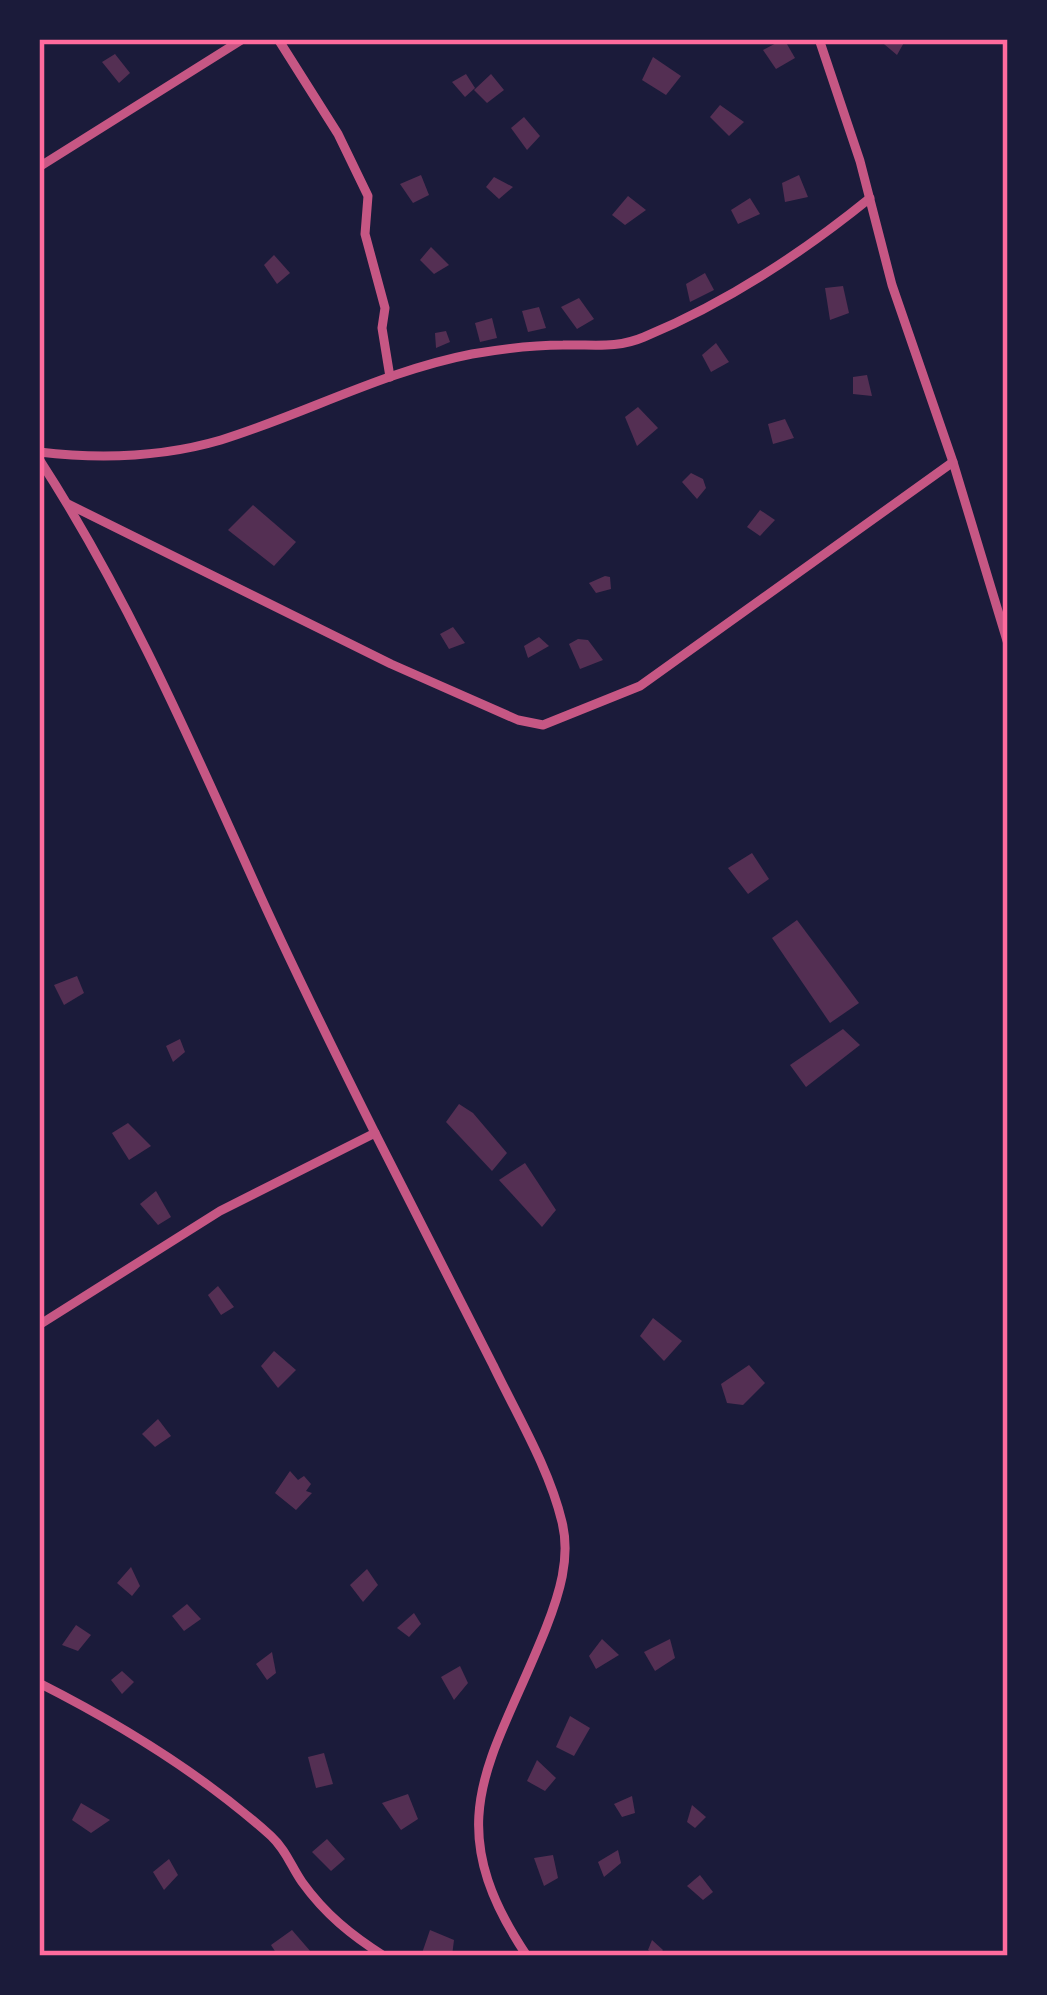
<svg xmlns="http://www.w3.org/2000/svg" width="1047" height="1995" viewBox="0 0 1047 1995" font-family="'Fira Sans',sans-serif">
  <rect width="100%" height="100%" fill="#1b1b3a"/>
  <g fill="#542f53">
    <path d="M784,39L795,58L776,69L763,50Z"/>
    <path d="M878,39H906L897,55Z"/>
    <path d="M115,54L130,73L119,83L102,62Z"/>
    <path d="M653,57L681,76L666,95L642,80Z"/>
    <path d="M466,74L475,88L465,97L452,82Z"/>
    <path d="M491,74L504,90L487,103L474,90Z"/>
    <path d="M720,105L744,122L729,136L710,117Z"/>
    <path d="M524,117L540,136L527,150L511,128Z"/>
    <path d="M421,175L429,195L413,203L400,184Z"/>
    <path d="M799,175L808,197L785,202L782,183Z"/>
    <path d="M494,177L513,187L499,199L486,187Z"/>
    <path d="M628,196L646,210L625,225L612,215Z"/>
    <path d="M750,198L760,214L738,224L731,210Z"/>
    <path d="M431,247L449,265L434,274L420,260Z"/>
    <path d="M274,255L290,273L277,284L264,265Z"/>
    <path d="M705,273L714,290L690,302L686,284Z"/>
    <path d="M843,286L849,313L830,320L825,288Z"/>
    <path d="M579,298L594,319L577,329L561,307Z"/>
    <path d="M539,307L546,328L528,332L522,311Z"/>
    <path d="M492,318L497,338L480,342L475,323Z"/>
    <path d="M446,331L450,342L436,348L435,333Z"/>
    <path d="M716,343L729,362L711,372L702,355Z"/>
    <path d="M867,375L872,396L853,394V377Z"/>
    <path d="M638,407L658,428L637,446L625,417Z"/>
    <path d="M785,419L794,438L773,444L768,424Z"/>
    <path d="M691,473L703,479L706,488L697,499L682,482Z"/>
    <path d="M253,505L296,542L274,566L228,530Z"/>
    <path d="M760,510L775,520L760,536L747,527Z"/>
    <path d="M605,576L610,577L611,589L596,593L589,583Z"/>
    <path d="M453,627L465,643L449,649L440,634Z"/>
    <path d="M539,637L549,646L528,658L524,646Z"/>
    <path d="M578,639L588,640L603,660L580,669L569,644Z"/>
    <path d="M752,853L769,879L748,894L728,868Z"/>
    <path d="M797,920L859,1003L830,1023L772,938Z"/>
    <path d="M77,976L84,993L64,1005L54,985Z"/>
    <path d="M843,1029L860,1045L806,1087L790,1065Z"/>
    <path d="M180,1039L185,1052L173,1062L166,1046Z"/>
    <path d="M459,1104L473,1113L507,1153L492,1171L446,1122Z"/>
    <path d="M128,1123L151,1146L129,1160L112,1133Z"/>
    <path d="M525,1163L556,1210L542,1227L499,1180Z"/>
    <path d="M156,1191L171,1217L158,1225L140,1204Z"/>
    <path d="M218,1286L234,1307L221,1315L208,1295Z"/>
    <path d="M653,1318L682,1341L664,1361L640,1336Z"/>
    <path d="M274,1351L296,1370L278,1388L261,1366Z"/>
    <path d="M749,1365L765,1383L743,1405L727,1403L721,1384Z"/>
    <path d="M158,1419L171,1436L155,1447L142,1434Z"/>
    <path d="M290,1471L298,1480L304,1476L311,1484L306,1491L312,1493L296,1510L275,1493Z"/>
    <path d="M131,1567L140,1586L132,1596L117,1583Z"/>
    <path d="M367,1569L378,1585L363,1602L350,1585Z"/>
    <path d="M187,1604L201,1619L184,1631L172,1616Z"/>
    <path d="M414,1613L421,1624L409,1637L397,1628Z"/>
    <path d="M76,1625L91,1635L78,1651L62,1645Z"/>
    <path d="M602,1639L619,1655L596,1669L589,1656Z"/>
    <path d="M670,1639L675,1658L655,1671L644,1652Z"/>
    <path d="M272,1652L276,1673L267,1680L256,1664Z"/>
    <path d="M460,1666L468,1683L454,1700L441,1677Z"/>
    <path d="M122,1671L134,1682L122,1694L111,1680Z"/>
    <path d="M570,1716L590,1728L574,1756L556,1747Z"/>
    <path d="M324,1753L333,1784L316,1788L308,1757Z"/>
    <path d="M537,1760L556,1778L545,1791L527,1781Z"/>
    <path d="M408,1794L418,1819L401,1830L382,1803Z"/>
    <path d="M632,1796L635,1813L622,1817L614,1804Z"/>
    <path d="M81,1803L110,1820L91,1833L72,1820Z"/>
    <path d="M692,1805L706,1817L695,1828L687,1822Z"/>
    <path d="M327,1839L345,1859L331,1871L312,1852Z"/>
    <path d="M618,1850L621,1863L604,1877L598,1862Z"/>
    <path d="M553,1855L558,1878L544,1886L534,1858Z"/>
    <path d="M169,1859L178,1875L164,1890L153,1872Z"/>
    <path d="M700,1875L713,1892L703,1900L687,1886Z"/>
    <path d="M292,1930L311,1952L278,1956L271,1945Z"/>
    <path d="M430,1930L454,1940L452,1956H421Z"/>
    <path d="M652,1940L663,1950L658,1956L648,1950Z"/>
  </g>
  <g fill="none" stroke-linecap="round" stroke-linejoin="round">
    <g stroke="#c65784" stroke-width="9">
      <path d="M278,39L338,134L368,196L365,234L385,308L382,328L390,377"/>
      <path d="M819,39L860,161L892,285L953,462L1008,644"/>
      <path d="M39,167L243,39"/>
      <path d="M39,452C98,459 163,457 221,440C305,414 384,371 472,354C501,349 534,345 563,345C592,344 616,349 644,337C726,303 801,254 870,198"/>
      <path d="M39,459C128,596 193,747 260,895C296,974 335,1053 374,1131C413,1209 453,1287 493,1365C517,1415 549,1468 562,1522C571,1558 559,1595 546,1628C493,1762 435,1819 527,1956"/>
      <path d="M68,504L391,664L518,720L543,725L640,686L953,462"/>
      <path d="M39,1325L220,1211L375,1133"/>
      <path d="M39,1683C120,1724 203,1775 271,1836C286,1850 291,1866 302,1882C325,1914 351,1935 384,1956"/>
    </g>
  </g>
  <rect width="1047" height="1995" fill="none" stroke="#1b1b3a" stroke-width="84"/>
  <rect x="42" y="42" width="963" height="1911" fill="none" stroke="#ff6b9d" stroke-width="4.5"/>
</svg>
